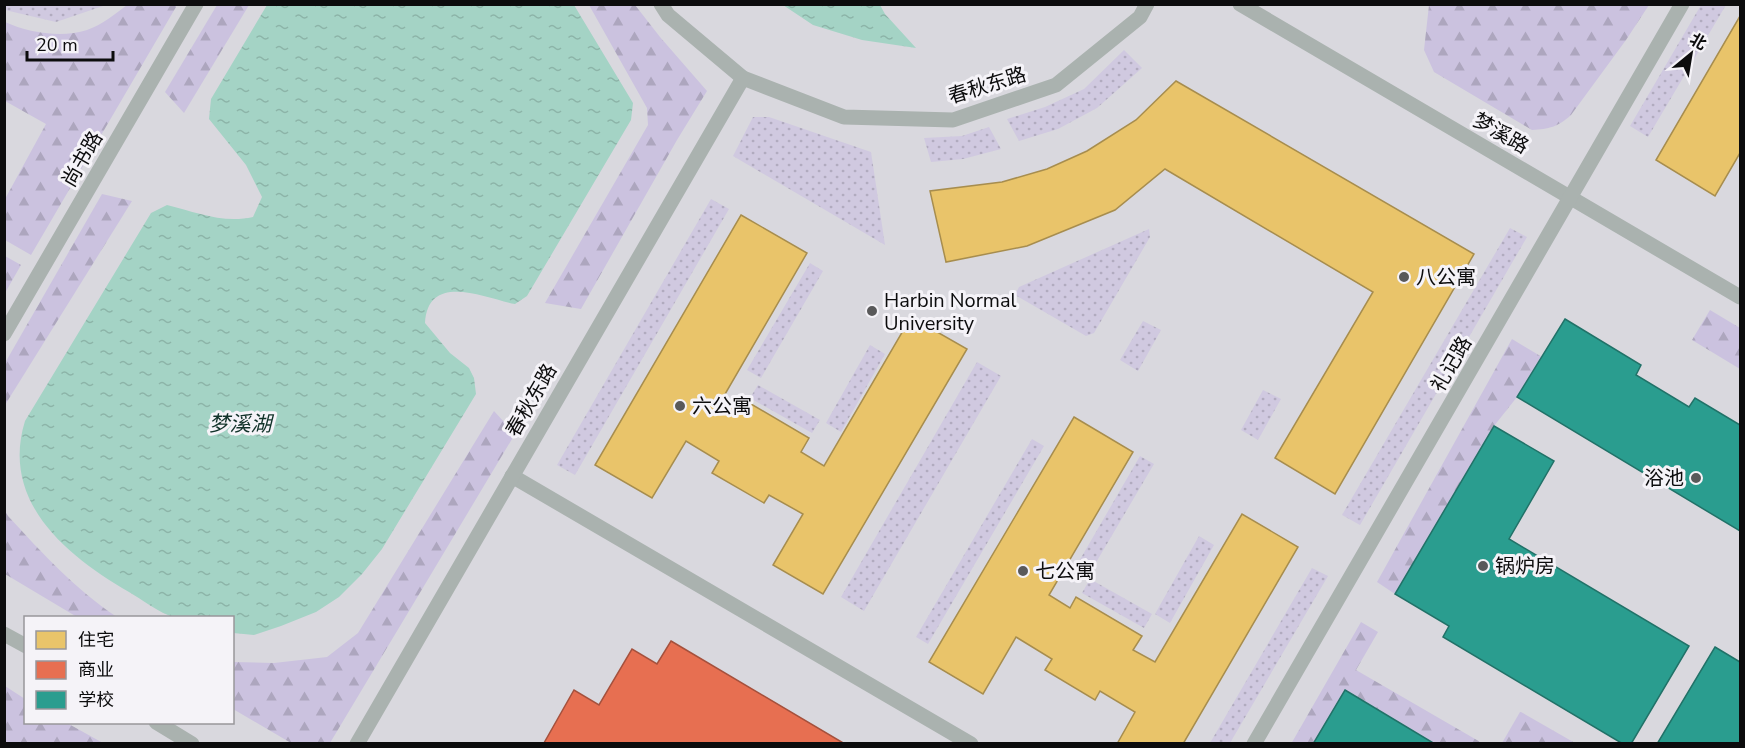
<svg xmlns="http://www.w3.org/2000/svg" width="1745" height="748" viewBox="0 0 1745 748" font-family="'Nunito Sans','Noto Sans SC',sans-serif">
  <defs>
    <pattern id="grass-dots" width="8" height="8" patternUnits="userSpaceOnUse" patternTransform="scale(1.5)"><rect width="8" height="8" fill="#d0c9e0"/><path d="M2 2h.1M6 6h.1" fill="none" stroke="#b1abbf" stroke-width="1.8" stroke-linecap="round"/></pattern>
    <pattern id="forest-firs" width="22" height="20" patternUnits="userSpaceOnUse" patternTransform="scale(1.5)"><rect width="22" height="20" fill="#cbc2df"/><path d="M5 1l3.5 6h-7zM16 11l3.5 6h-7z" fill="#ada6be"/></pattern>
    <pattern id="water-ripples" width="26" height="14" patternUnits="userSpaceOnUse" patternTransform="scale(1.5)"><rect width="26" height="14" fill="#a4d3c5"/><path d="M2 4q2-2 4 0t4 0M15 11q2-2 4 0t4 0" fill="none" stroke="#8cb4a8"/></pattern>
  </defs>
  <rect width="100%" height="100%" fill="#e8e7e9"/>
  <path fill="#d9d8de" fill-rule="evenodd" d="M4,5H1740V743H5ZM26,618H232V722H26Z"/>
  <g fill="url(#grass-dots)">
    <path d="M4,5L5,4L106,5L56,22L5,10Z"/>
    <path d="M1701,5H1726L1648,137L1630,126Z"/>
    <path d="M1124,50L1142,68L1097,108L1058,129L1019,141L1007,119L1045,107L1084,89Z"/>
    <path d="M753,117H769L871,152L885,245L733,156Z"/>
    <path d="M989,127L1001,149L963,159L931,162L924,138L962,136Z"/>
    <path d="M711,199L729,209L575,475L557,465Z"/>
    <path d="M1510,228L1527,237L1360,525L1342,515Z"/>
    <path d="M1149,229L1150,237L1094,333L1086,336L1015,295L1019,287Z"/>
    <path d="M810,263L823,271L761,378L747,370Z"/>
    <path d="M1143,321L1161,330L1138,371L1120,360Z"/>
    <path d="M870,345L885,354L841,432L826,423Z"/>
    <path d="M977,362L1001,376L864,611L841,597Z"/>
    <path d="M758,385L820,420L812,433L750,398Z"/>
    <path d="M1263,390L1281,399L1258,440L1241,430Z"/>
    <path d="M1032,439L1044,446L928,644L916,637Z"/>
    <path d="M1140,456L1154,464L1091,571L1078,563Z"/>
    <path d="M1199,536L1214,545L1170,623L1155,614Z"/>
    <path d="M1312,568L1328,576L1230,743H1210Z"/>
    <path d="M1090,579L1152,614L1144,628L1082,593Z"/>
  </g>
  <g fill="url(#forest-firs)">
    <path d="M127,5L176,4V7L31,255L5,240V199L46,124L5,101V22C29,33 62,38 87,30C102,25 115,14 127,5Z"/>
    <path d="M217,5H249L184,113L165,92Z"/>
    <path d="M589,5H635L660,37L707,91L677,140L581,309L545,303L648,125L647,108Z"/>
    <path d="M1429,5V4L1649,5L1626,40L1571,115C1558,127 1549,129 1532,130L1434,72L1424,50Z"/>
    <path d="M102,194L132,201L5,405V363Z"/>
    <path d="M5,256L21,265L5,293Z"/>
    <path d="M1710,310L1740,328V369L1692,340Z"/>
    <path d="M1512,339L1542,357L1517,397L1494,426L1395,594L1377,582Z"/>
    <path d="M494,411L515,434L330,743H291L233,709V662L274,663L327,657L358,633Z"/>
    <path d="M4,509L8,516C43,554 75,589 117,617H77L5,574Z"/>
    <path d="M1361,622L1378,632L1356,670L1482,743L1291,744Z"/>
    <path d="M5,686L25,699L26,722L67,723L103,743H5Z"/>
    <path d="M1520,712H1521L1575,743H1502Z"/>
  </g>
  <g fill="url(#water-ripples)">
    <path d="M267,5H574L633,103L631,120L527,296L515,304C485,298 428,271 425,323L450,353L469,368L474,378L476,394L382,549L362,574L339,597L316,612L281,626L254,635L233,633L232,618C219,618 183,620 173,617C160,613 141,599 129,592C67,556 0,502 25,421L151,213L167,205C196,212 223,224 253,217L262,197L246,165L209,119L211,99Z"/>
    <path d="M783,5H880L885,14L916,48L862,40L813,25Z"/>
  </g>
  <g fill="#e9c46a" stroke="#a78d4e" stroke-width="1.5">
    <path d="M1740,16V153L1715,196L1656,160Z"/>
    <path d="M1176,81L1474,254L1335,494L1275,458L1373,292L1165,169L1115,210L1027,246L946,262L930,191L1002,182L1047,169L1087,151L1136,120Z"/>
    <path d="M741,215L807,253L721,401L739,411L746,401L809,438L801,452L824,466L911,317L967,349L823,594L773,565L803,514L769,495L764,503L712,473L719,461L686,441L652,498L595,465Z"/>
    <path d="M1074,417L1133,452L1049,595L1070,608L1076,597L1142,636L1133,650L1155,662L1242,514L1298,547L1183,744H1117L1135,712L1100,691L1095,700L1045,670L1052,659L1016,637L983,694L929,662Z"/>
  </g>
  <path fill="#e76f51" stroke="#a5513d" stroke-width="1.5" d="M671,641L845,744L544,743L574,690L599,705L632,649L657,664Z"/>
  <g fill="#2a9d8f" stroke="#217268" stroke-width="1.5">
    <path d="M1565,319L1641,365L1636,375L1689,407L1695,398L1740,425V531L1517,397Z"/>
    <path d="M1494,426L1554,461L1509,539L1689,646L1631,744H1623L1443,637L1449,626L1395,594Z"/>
    <path d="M1715,647L1740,662V744H1657Z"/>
    <path d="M1345,690L1435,744H1313Z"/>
  </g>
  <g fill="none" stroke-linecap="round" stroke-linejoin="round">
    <g stroke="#aab2af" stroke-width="15">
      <path d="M661,4L668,15L743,78L844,117L953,120L1056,85L1140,17L1147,4"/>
      <path d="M1240,4L1740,297"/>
      <path d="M4,334L196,4"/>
      <path d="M512,476L971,744"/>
      <path d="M4,634L26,646"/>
      <path d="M156,722L192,744"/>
      <path d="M357,744L743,78"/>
      <path d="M1254,744L1682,4"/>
    </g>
  </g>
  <g fill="#59595a" stroke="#f5f3f8" stroke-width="2">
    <circle cx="1404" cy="277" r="6"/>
    <circle cx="872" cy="311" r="6"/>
    <circle cx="680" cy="406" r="6"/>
    <circle cx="1696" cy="478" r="6"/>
    <circle cx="1483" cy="566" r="6"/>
    <circle cx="1023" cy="571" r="6"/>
  </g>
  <g text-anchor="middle" stroke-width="6" stroke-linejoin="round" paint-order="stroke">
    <g font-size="20" fill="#0c0c0d" stroke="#f5f3f8">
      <text transform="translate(987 85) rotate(-17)" y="7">春秋东路</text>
      <text transform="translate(1501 133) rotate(30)" y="7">梦溪路</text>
      <text transform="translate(82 159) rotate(-60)" y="7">尚书路</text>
      <text transform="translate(1451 364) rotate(-60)" y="7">礼记路</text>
      <text transform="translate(531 400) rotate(-60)" y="7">春秋东路</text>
    </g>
    <g font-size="20" fill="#0c0c0d" stroke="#f5f3f8" text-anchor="start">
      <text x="1416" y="284">八公寓</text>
      <text x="884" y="307">Harbin Normal<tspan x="884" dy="23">University</tspan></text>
      <text x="692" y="413">六公寓</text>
      <text x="1684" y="485" text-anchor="end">浴池</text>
      <text x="1495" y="573">锅炉房</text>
      <text x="1035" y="578">七公寓</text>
    </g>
    <g font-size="21" font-style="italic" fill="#113229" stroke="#f5f3f8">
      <text x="240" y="431">梦溪湖</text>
    </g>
  </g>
  <rect width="1745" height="748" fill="none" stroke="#0c0c0d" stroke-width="12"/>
  <rect x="24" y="616" width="210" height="108" fill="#f5f3f8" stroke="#98979a" stroke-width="1.5"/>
  <rect x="36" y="631" width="30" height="18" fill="#e9c46a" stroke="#98979a" stroke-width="1.5"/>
  <text x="78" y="646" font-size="18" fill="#0c0c0d">住宅</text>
  <rect x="36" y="661" width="30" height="18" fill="#e76f51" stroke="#98979a" stroke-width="1.5"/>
  <text x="78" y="676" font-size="18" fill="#0c0c0d">商业</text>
  <rect x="36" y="691" width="30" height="18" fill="#2a9d8f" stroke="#98979a" stroke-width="1.5"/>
  <text x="78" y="706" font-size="18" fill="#0c0c0d">学校</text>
  <g transform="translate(1691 54) rotate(30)" stroke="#f5f3f8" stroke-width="4.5" paint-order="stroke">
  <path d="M0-4.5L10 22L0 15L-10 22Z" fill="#0c0c0d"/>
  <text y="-9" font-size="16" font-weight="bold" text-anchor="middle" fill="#0c0c0d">北</text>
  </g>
  <path d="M27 51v9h86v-9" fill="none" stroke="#0c0c0d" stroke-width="3"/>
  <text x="36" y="51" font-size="18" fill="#0c0c0d" stroke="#f5f3f8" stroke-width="4.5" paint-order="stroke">20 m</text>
</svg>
